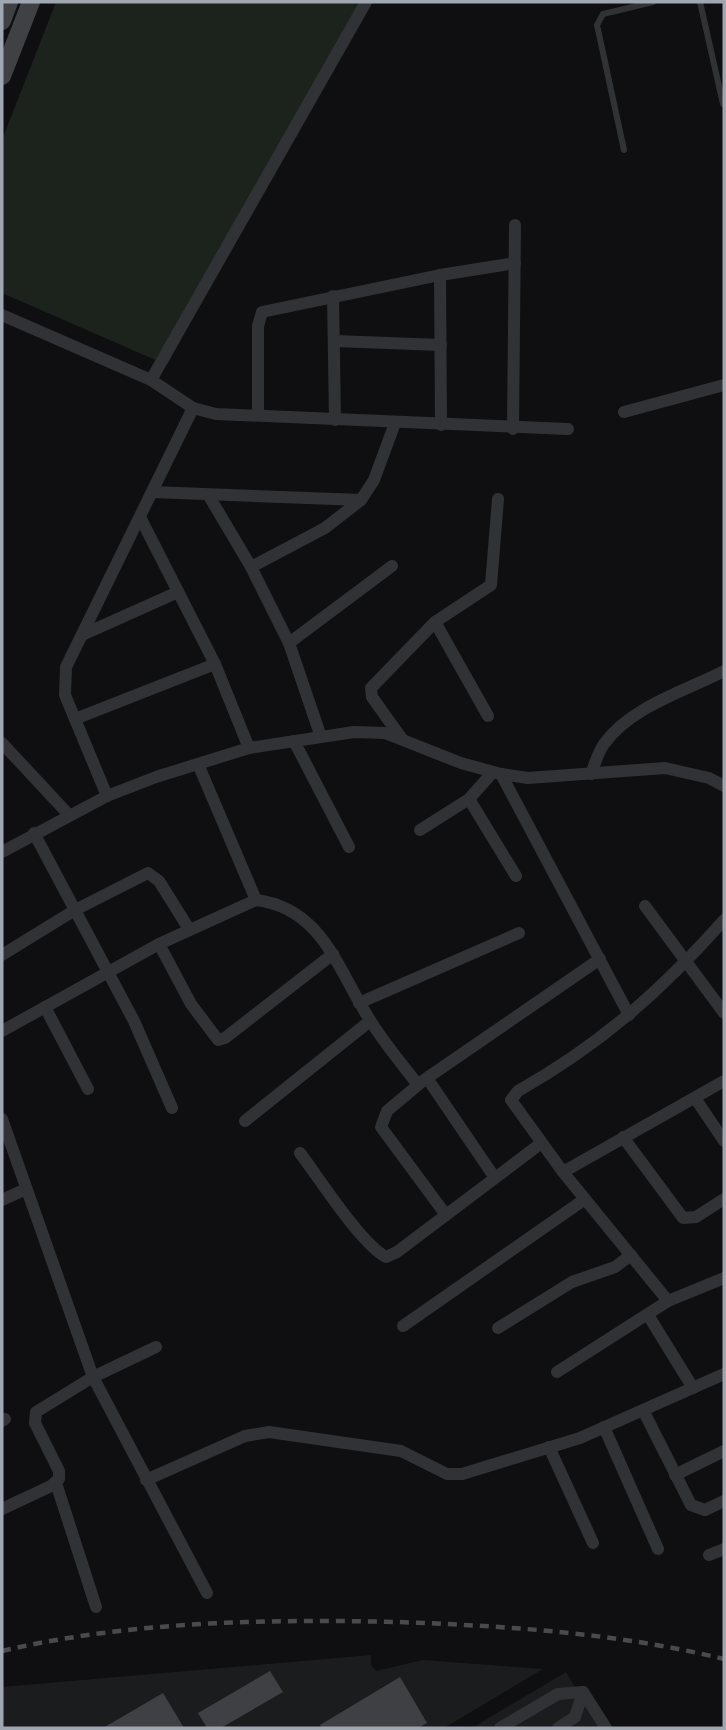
<svg xmlns="http://www.w3.org/2000/svg" width="726" height="1730" viewBox="0 0 726 1730" font-family="Signika,sans-serif">
  <rect width="100%" height="100%" fill="#0f0f11"/>
  <g fill="#1b1c1e">
    <path d="M371,1655V1665L376,1671L423,1660L543,1669L444,1728H2V1687Z"/>
    <path d="M566,1672L599,1728H472Z"/>
  </g>
  <path fill="#1c231c" d="M56,2H363L167,365L2,293V140Z"/>
  <g fill="#3e4044">
    <path d="M270,1671L283,1692L221,1728H207L198,1713Z"/>
    <path d="M400,1677L427,1723L418,1728H322L320,1725Z"/>
    <path d="M163,1693L184,1728H103Z"/>
  </g>
  <g fill="none" stroke-linecap="round" stroke-linejoin="round">
    <g stroke="#303235" stroke-width="6">
      <path d="M700,2L723,104"/>
      <path d="M624,150L597,25L603,14L653,2"/>
    </g>
    <g stroke="#303235" stroke-width="12">
      <path d="M440,275L515,263"/>
      <path d="M333,296L335,420"/>
      <path d="M2,315L151,380L193,408"/>
      <path d="M335,341L441,345"/>
      <path d="M151,380L366,2"/>
      <path d="M624,412L724,385"/>
      <path d="M258,415V326L262,312L440,275L441,425"/>
      <path d="M513,429L515,225"/>
      <path d="M152,492L361,500L374,480L395,423"/>
      <path d="M209,496L251,567L325,528L361,500"/>
      <path d="M140,517L215,664L249,748"/>
      <path d="M251,567L289,643L321,737"/>
      <path d="M435,622L488,716"/>
      <path d="M82,635L178,592"/>
      <path d="M289,643L392,566"/>
      <path d="M75,719L215,664"/>
      <path d="M402,739L372,697L371,688L435,622L491,585L498,499"/>
      <path d="M294,741L349,847"/>
      <path d="M2,743L69,815"/>
      <path d="M501,774L629,1015"/>
      <path d="M591,774C595,764 598,752 604,744C630,707 685,691 724,671"/>
      <path d="M107,796L65,695L66,667L193,408L216,414L568,429"/>
      <path d="M469,799L516,876"/>
      <path d="M420,830L469,799L493,772"/>
      <path d="M34,833L134,1021L172,1108"/>
      <path d="M2,852L107,796L156,777L249,748L354,732L385,733L461,763L501,774L528,778L665,768L709,778L724,786"/>
      <path d="M256,900C323,908 338,971 370,1020C384,1043 402,1064 418,1085"/>
      <path d="M645,906L724,1013"/>
      <path d="M724,920C662,990 600,1045 518,1091L511,1100L563,1172L724,1081"/>
      <path d="M159,944L191,1004L218,1040L225,1038L333,954"/>
      <path d="M2,955L75,910L148,873L159,881L189,929"/>
      <path d="M359,1003L519,933"/>
      <path d="M45,1007L88,1089"/>
      <path d="M2,1031L159,944L256,900L198,764"/>
      <path d="M424,1080L387,1111L381,1127L446,1215"/>
      <path d="M695,1098L724,1141"/>
      <path d="M2,1119L93,1377L207,1593"/>
      <path d="M245,1121L370,1021"/>
      <path d="M623,1137L683,1218L696,1217L724,1199"/>
      <path d="M300,1153C319,1178 361,1244 386,1257L397,1252L540,1144"/>
      <path d="M495,1178L427,1078L600,959"/>
      <path d="M2,1200L26,1189"/>
      <path d="M668,1301L724,1278"/>
      <path d="M648,1315L693,1388"/>
      <path d="M403,1326L585,1199"/>
      <path d="M498,1328L572,1282L615,1267L631,1255"/>
      <path d="M557,1372L668,1301L563,1172"/>
      <path d="M643,1410L691,1505L705,1510L724,1501"/>
      <path d="M2,1421L5,1419"/>
      <path d="M604,1427L658,1549"/>
      <path d="M549,1447L593,1543"/>
      <path d="M675,1475L724,1451"/>
      <path d="M146,1480L245,1436L269,1432L401,1451L447,1474H462L580,1438L724,1374"/>
      <path d="M56,1483L96,1607"/>
      <path d="M2,1509L51,1486L59,1479V1471L35,1423L36,1412L93,1377L156,1347"/>
      <path d="M709,1555L724,1549"/>
      <path d="M583,1692L606,1728"/>
      <path d="M500,1728L558,1694L583,1692"/>
      <path d="M558,1728L575,1717L583,1692"/>
    </g>
    <g stroke="#3f4145" stroke-width="18">
      <path d="M2,21L9,2"/>
      <path d="M2,76L31,2"/>
    </g>
    <path stroke="#484a4e" stroke-width="4.5" stroke-dasharray="9 7" stroke-linecap="butt" d="M2,1651C131,1621 266,1619 398,1622C508,1626 617,1633 724,1659"/>
  </g>
  <rect width="726" height="1730" fill="none" stroke="#a1a7b1" stroke-width="7"/>
</svg>
